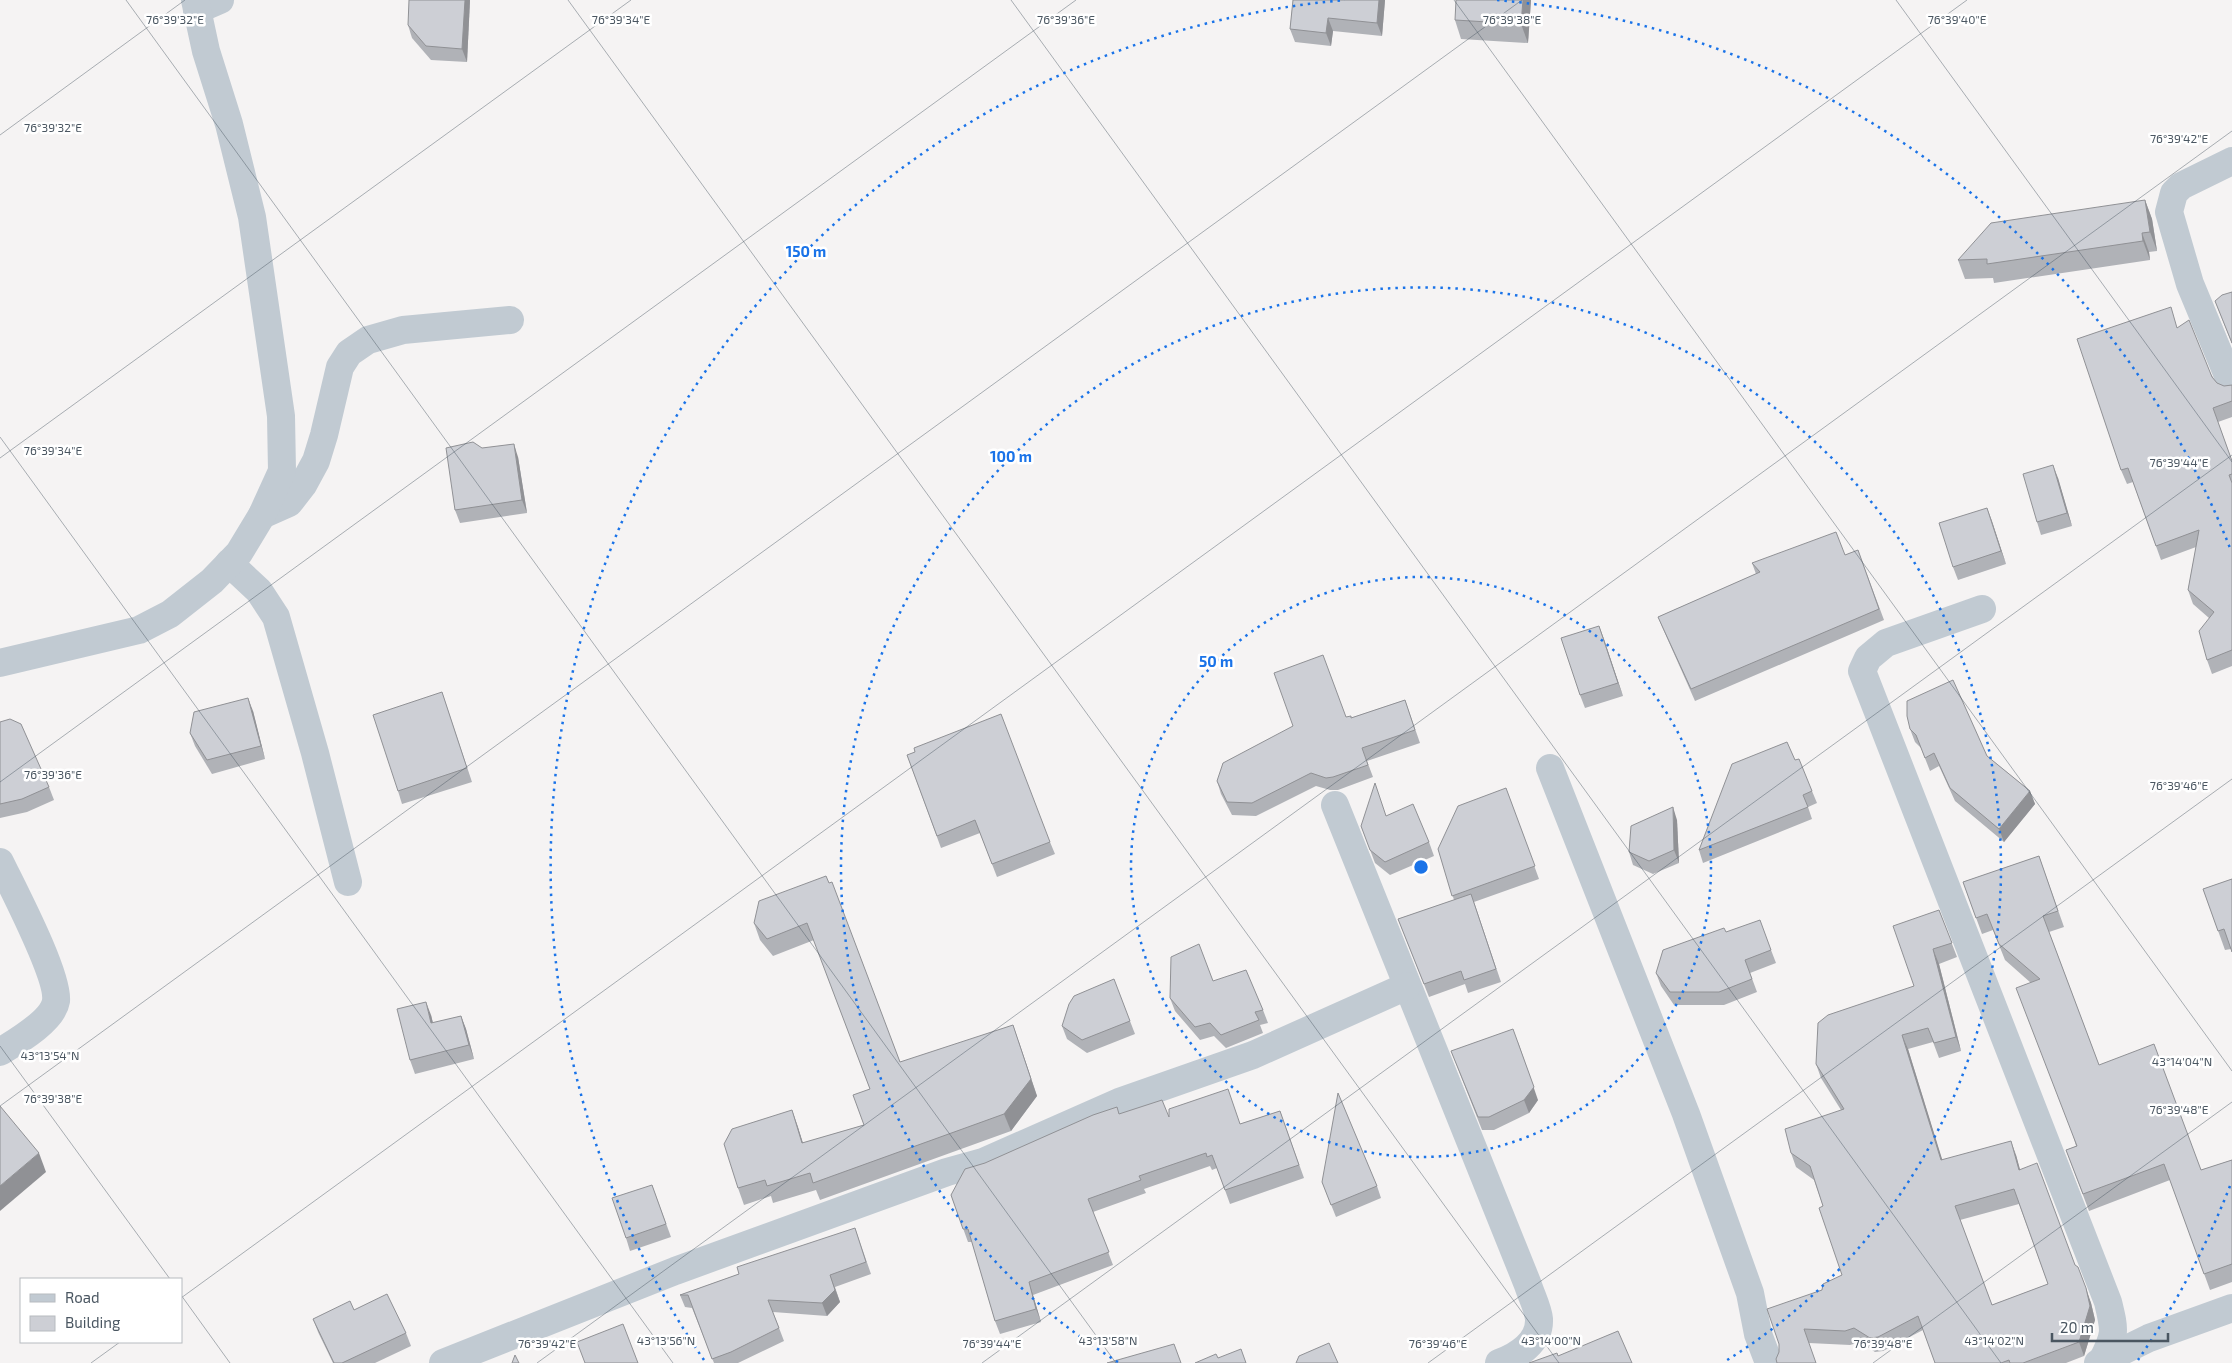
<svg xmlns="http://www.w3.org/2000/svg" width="2232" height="1363" viewBox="0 0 2232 1363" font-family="'Exo 2',sans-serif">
  <rect width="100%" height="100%" fill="#f5f3f3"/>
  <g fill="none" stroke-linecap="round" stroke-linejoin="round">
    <g stroke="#c1cad2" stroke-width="28">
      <path d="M197,10L220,0"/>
      <path d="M2232,161L2181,186L2174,193L2169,212L2190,284L2232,385"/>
      <path d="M262,515L289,503L303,485L316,461L324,435L340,367L349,353L368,340L403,330L510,320"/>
      <path d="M229,563L259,591L276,617L315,753L348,882"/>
      <path d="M1982,609L1886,643L1868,658L1862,671L2108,1302C2115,1331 2116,1334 2102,1361"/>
      <path d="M0,663L139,630L170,614L212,581L239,553L262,515L282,471L281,416L252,217L229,124L206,51L195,0"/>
      <path d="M1550,768L1686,1114L1750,1293L1758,1334L1769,1363"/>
      <path d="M1335,805L1528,1285C1531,1295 1538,1308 1539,1319C1540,1342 1518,1356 1499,1363"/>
      <path d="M0,862C13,889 59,976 56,1001C53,1021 16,1042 0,1052"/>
      <path d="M443,1363L675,1271L947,1172L983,1162L1119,1102L1253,1055L1407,986"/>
      <path d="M2098,1363L2149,1338L2232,1308"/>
    </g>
  </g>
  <g fill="#b0b2b7" fill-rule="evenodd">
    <path d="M470,0L467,62L431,60L412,38L408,25Z"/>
    <path d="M1293,0H1385L1382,36L1333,31L1331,46L1295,42L1290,29Z"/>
    <path d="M1531,0L1528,43L1461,39L1455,20Z"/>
    <path d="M2145,200L2152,219L2157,251L2149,252L2150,260L1994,283L1993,278L1965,279L1958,260Z"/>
    <path d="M2232,292V344L2215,301Z"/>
    <path d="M2178,327L2217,383L2224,386L2232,385V417L2218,422L2232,461V666L2212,674L2207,660L2209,618L2193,604L2188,590L2196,547L2161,560L2133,482L2127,484L2121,470Z"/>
    <path d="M482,448L518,457L527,513L460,523L455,510Z"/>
    <path d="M2058,478L2072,526L2041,535L2037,522Z"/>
    <path d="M1987,508L2006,564L1958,580L1953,567Z"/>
    <path d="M1858,550L1884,620L1695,701L1663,629L1658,617L1756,574L1752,563L1845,555Z"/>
    <path d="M1599,626L1623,696L1585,708L1580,695Z"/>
    <path d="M442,692L472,782L402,804L398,791Z"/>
    <path d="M1405,700L1420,743L1367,761L1373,777L1338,790H1330L1316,786L1256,816L1232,815L1221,794L1217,781L1293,726L1346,717L1351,718Z"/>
    <path d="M253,711L265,759L212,774L195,746L190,733Z"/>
    <path d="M0,722L49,787L54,800L27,812L0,818Z"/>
    <path d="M1910,729L1987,756L2030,791L2035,804L2004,842L1955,801L1939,766L1930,771L1921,748L1915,742Z"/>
    <path d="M907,755L1050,842L1055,854L997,877L980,833L941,848Z"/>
    <path d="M1795,760L1812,791L1817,803L1808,807L1812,819L1703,863L1699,850Z"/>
    <path d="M1506,788L1539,879L1474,902L1501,982L1468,993L1465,984L1429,997L1398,919L1454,900L1438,849Z"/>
    <path d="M1386,816L1429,842L1434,856L1390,875L1375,863L1361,826Z"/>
    <path d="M1677,820L1679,863L1653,874L1633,865L1629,852Z"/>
    <path d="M2039,856L2064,927L2049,932L2099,1065L2201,1170L2232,1160V1282L2210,1290L2170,1180L2089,1211L2066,1150L2076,1146L2031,983L2005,960L1993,930L1982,934L1963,882Z"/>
    <path d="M826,876L900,1062L1019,1042L1037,1096L1011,1131L820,1200L816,1190L773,1203L771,1196L744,1205L738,1188L792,1110L803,1143L864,1125L870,1089L814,940L773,956L760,940L754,923Z"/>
    <path d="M2232,879L2231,949L2225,950L2203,889Z"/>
    <path d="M1939,910L1957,957L1939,964L1961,1051L1939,1058L1933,1042L1908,1049L1942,1160L2016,1155L2020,1170L2075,1265L2091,1303L2095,1320L2084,1356L2066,1363H1935L1923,1330L1883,1351L1875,1352L1860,1342L1850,1345L1809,1343L1777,1363L1822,1290L1842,1275L1823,1206L1814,1180L1796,1167L1791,1153L1841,1110L1821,1078L1816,1064L1914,986ZM2019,1204L2048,1284L1992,1305L1960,1220Z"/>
    <path d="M1726,932L1771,950L1776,963L1750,973L1757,992L1724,1005H1674L1661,986L1656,973Z"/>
    <path d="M1213,981L1263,1010L1268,1023L1260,1025L1263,1033L1226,1048L1214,1036L1200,1040L1175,1011L1170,998Z"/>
    <path d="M431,1015L433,1023L461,1016L466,1029L474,1059L415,1074L410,1060Z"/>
    <path d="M1130,1021L1135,1034L1087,1053L1067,1039L1062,1026Z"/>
    <path d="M1451,1051L1538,1100L1529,1113L1494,1130H1482Z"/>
    <path d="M1117,1107L1119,1114L1169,1117L1240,1124L1280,1111L1304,1178L1230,1204L1217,1168L1212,1170L1210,1166L1144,1189L1146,1193L1093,1212L1113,1265L1033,1295L1041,1322L1000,1334L995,1321L972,1242H968L951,1195L985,1163Z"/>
    <path d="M1322,1182L1377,1186L1381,1198L1336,1217Z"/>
    <path d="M652,1185L671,1237L630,1251L626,1238Z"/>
    <path d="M855,1228L871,1274L835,1287L840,1302L827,1316L773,1312L784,1341L738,1363H714L692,1308L685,1307L680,1295L739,1274Z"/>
    <path d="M354,1310L406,1333L411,1346L375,1363H333L318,1332L313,1319Z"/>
  </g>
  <g fill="#909195">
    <path d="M465,0H470L467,62L462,49Z"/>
    <path d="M1379,0H1385L1382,36L1377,23Z"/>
    <path d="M1523,0H1531L1528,43L1521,24Z"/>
    <path d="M1328,18L1333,31L1331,46L1326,33Z"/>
    <path d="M2145,200L2152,219L2157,251L2150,232Z"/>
    <path d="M2142,233L2149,252L2150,260L2143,241Z"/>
    <path d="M514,444L518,457L527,513L522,500Z"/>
    <path d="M2053,465L2058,478L2072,526L2067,513Z"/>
    <path d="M1987,508L1992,521L2006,564L2001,551Z"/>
    <path d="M1599,626L1604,639L1623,696L1618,683Z"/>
    <path d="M248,698L253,711L265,759L261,746Z"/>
    <path d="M2030,791L2035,804L2004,842L1999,829Z"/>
    <path d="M1673,807L1677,820L1679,863L1674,850Z"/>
    <path d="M1933,949L1939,964L1961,1051L1956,1037Z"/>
    <path d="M426,1002L431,1015L436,1036L431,1023Z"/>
    <path d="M461,1016L466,1029L474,1059L469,1045Z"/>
    <path d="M1013,1025L1037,1096L1011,1131L1004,1114Z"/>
    <path d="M1902,1035L1908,1049L1947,1175L1941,1160Z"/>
    <path d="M1518,1042L1538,1100L1529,1113L1524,1100Z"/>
    <path d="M792,1110L798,1127L808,1160L802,1143Z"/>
    <path d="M2011,1141L2016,1155L2024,1184L2019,1170Z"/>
    <path d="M39,1153L46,1172L0,1211V1186Z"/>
    <path d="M830,1275L840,1302L827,1316L822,1303Z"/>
    <path d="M1029,1282L1033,1295L1041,1322L1036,1309Z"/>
    <path d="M2086,1288L2091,1303L2095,1320L2084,1356L2079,1342Z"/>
  </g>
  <g fill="#cdcfd5" stroke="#909195" fill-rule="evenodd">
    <path d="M409,0H465L462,49L426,46L408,25Z"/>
    <path d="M1293,0H1379L1377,23L1328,18L1326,33L1290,29Z"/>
    <path d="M1456,0H1523L1521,24L1455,20Z"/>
    <path d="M2145,200L2150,232L2142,233L2143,241L1987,264V259L1958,260L1991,223Z"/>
    <path d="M2232,292V343L2215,301L2222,295Z"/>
    <path d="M2171,307L2177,328L2189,320L2212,377L2217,383L2224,386L2232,385V401L2213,408L2232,461V474L2229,475L2232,483V650L2207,660L2199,631L2214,612L2188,590L2199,530L2156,546L2128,468L2121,470L2077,339Z"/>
    <path d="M473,442L482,448L514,444L522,500L455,510L446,448Z"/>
    <path d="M2053,465L2067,513L2037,522L2023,474Z"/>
    <path d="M1987,508L2001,551L1953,567L1939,523Z"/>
    <path d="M1836,532L1845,555L1858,550L1879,609L1691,689L1658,617L1760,572L1752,563Z"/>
    <path d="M1599,626L1618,683L1580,695L1561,638Z"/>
    <path d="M1323,655L1346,717L1351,716V718L1405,700L1415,730L1362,748L1368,765L1333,777L1326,778L1311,773L1252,803L1227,802L1217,781L1223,763L1293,726L1274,673Z"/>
    <path d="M1953,680L1987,756L2030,791L1999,829L1950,788L1934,753L1925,758L1916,735L1910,729L1907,716V701Z"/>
    <path d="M442,692L467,768L398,791L373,715Z"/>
    <path d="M248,698L261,746L207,760L190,733L194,712Z"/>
    <path d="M1001,714L1050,842L992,864L975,820L937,836L907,755L915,752L914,748Z"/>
    <path d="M10,719L21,724L49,787L22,799L0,804V722Z"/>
    <path d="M1787,742L1795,760L1799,759L1812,791L1803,795L1808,807L1699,850L1732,764Z"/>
    <path d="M1375,783L1386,816L1413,804L1429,842L1385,862L1370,850L1361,826Z"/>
    <path d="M1506,788L1535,866L1452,896L1438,849L1458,806Z"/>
    <path d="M1673,807L1674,850L1649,861L1629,852L1631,826Z"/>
    <path d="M2039,856L2058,911L2043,916L2099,1065L2154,1044L2201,1170L2232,1160V1264L2204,1274L2164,1164L2083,1194L2066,1150L2077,1146L2016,988L2040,979L1999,944L1987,914L1976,918L1963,882Z"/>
    <path d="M826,876L829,883L832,882L900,1062L1013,1025L1031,1079L1004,1114L813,1183L810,1173L767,1186L765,1180L738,1188L724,1144L732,1129L792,1110L802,1143L864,1125L853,1095L870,1089L807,923L767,939L754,923L759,901Z"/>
    <path d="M2232,879V952L2224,929L2218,931L2203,889Z"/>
    <path d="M1471,894L1496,969L1464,980L1461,971L1424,984L1398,919Z"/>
    <path d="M1939,910L1952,943L1933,949L1956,1037L1934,1043L1928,1028L1902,1035L1941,1160L2011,1141L2019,1170L2037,1163L2075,1265L2078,1267L2086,1288L2090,1306L2079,1342L2023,1363H2010L2009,1360L2001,1363H1935L1918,1316L1878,1337L1870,1338L1854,1328L1845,1331L1804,1329L1816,1363H1777L1776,1359L1779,1352V1344L1767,1309L1822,1290L1823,1284L1842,1275L1819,1208L1823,1206L1810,1166L1791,1153L1785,1129L1844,1109L1816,1064L1818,1023L1828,1015L1914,986L1893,926ZM2014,1189L2048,1284L1992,1305L1955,1206Z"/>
    <path d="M1760,920L1771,950L1745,960L1752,979L1719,992H1670L1656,973L1663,950L1724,928L1726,932Z"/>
    <path d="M1199,944L1213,981L1246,970L1263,1010L1255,1012L1259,1020L1221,1035L1210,1023L1195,1027L1170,998L1171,957Z"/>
    <path d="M1114,979L1130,1021L1082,1040L1062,1026L1069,1004L1074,996Z"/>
    <path d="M426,1002L431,1023L461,1016L469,1045L410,1060L397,1009Z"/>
    <path d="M1513,1029L1534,1087L1524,1100L1489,1117H1478L1451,1051Z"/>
    <path d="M1228,1089L1240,1124L1280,1111L1299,1165L1225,1190L1212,1155L1207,1157L1206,1153L1139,1176L1141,1180L1088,1199L1109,1252L1029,1282L1036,1309L995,1321L968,1229H963L951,1195L965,1169L985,1163L1093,1115L1117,1107L1119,1114L1162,1100L1169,1117V1109Z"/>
    <path d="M1338,1093L1377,1186L1331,1205L1322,1182Z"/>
    <path d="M0,1106L39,1153L0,1186Z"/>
    <path d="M652,1185L666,1224L626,1238L612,1198Z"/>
    <path d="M855,1228L866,1262L830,1275L835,1290L822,1303L768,1300L779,1328L731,1352L712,1359L688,1295H680L739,1274L737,1267Z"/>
    <path d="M387,1294L406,1333L342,1363H334L313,1319L350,1301L354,1310Z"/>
    <path d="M623,1324L638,1363H585L577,1342Z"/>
    <path d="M1618,1331L1632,1363H1529L1557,1353L1558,1356Z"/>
    <path d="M1329,1343L1338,1363H1296L1299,1356Z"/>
    <path d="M1174,1344L1181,1363H1107Z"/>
    <path d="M1241,1349L1246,1363H1195L1216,1354L1218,1358Z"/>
    <path d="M515,1355L519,1363H512Z"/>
  </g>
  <path fill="none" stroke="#4a5661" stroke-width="1" stroke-opacity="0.45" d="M126,0L1116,1363M568,0L1559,1363M1011,0L2001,1363M1454,0L2232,1071M1896,0L2232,462M0,135L185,0M0,437L673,1363M0,458L631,0M0,782L1076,0M0,1046L170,1279M0,1106L1522,0M181,1295L230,1363M181,1298L1967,0M91,1363L120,1342M537,1363L2232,131M982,1363L2232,455M1428,1363L2232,779M1873,1363L2232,1102"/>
  <g fill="none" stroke="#1a73e8" stroke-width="2.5" stroke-dasharray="2.5 5">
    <circle cx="1421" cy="867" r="290"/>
    <path d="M1118 1362A580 580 0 1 1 1724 1362"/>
    <path d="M2230 1186A870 870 0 0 1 2138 1360M704 1360A870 870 0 0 1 1345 0M1497 0A870 870 0 0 1 2230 548"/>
  </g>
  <g font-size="12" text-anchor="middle" fill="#4a5661" stroke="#fff" stroke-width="5" stroke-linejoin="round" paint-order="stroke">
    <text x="175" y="24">76°39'32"E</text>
    <text x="621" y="24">76°39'34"E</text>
    <text x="1066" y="24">76°39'36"E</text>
    <text x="1512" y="24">76°39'38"E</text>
    <text x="1957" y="24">76°39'40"E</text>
    <text x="53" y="132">76°39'32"E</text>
    <text x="2179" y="143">76°39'42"E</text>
    <text x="53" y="455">76°39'34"E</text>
    <text x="2179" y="467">76°39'44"E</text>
    <text x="53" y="779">76°39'36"E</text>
    <text x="2179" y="790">76°39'46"E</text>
    <text x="50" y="1060">43°13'54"N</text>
    <text x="2182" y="1066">43°14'04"N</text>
    <text x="53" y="1103">76°39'38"E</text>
    <text x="2179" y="1114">76°39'48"E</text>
    <text x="666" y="1345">43°13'56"N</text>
    <text x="1108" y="1345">43°13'58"N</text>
    <text x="1551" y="1345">43°14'00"N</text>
    <text x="1994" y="1345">43°14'02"N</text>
    <text x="547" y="1348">76°39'42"E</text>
    <text x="992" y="1348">76°39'44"E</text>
    <text x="1438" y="1348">76°39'46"E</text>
    <text x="1883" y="1348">76°39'48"E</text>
  </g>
  <circle cx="1421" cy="867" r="8" fill="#1a73e8" stroke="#fff" stroke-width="2.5"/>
  <g font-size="15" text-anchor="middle" font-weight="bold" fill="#1a73e8" stroke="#fff" stroke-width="5" stroke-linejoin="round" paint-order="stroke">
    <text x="806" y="257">150 m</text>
    <text x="1011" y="462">100 m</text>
    <text x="1216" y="667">50 m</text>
  </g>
  <rect x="20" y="1278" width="162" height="65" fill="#ffffff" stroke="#b7bbc0"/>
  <rect x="30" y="1294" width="25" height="8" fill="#c1cad2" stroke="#b7bbc0"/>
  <text x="65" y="1303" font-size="15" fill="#4a5661">Road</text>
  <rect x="30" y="1316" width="25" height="15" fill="#cdcfd5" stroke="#b7bbc0"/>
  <text x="65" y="1328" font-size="15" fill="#4a5661">Building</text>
  <path d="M2052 1333v8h116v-8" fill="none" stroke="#4a5661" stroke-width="2.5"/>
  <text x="2060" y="1333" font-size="15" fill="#4a5661" stroke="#ffffff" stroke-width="4" paint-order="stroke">20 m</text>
</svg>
